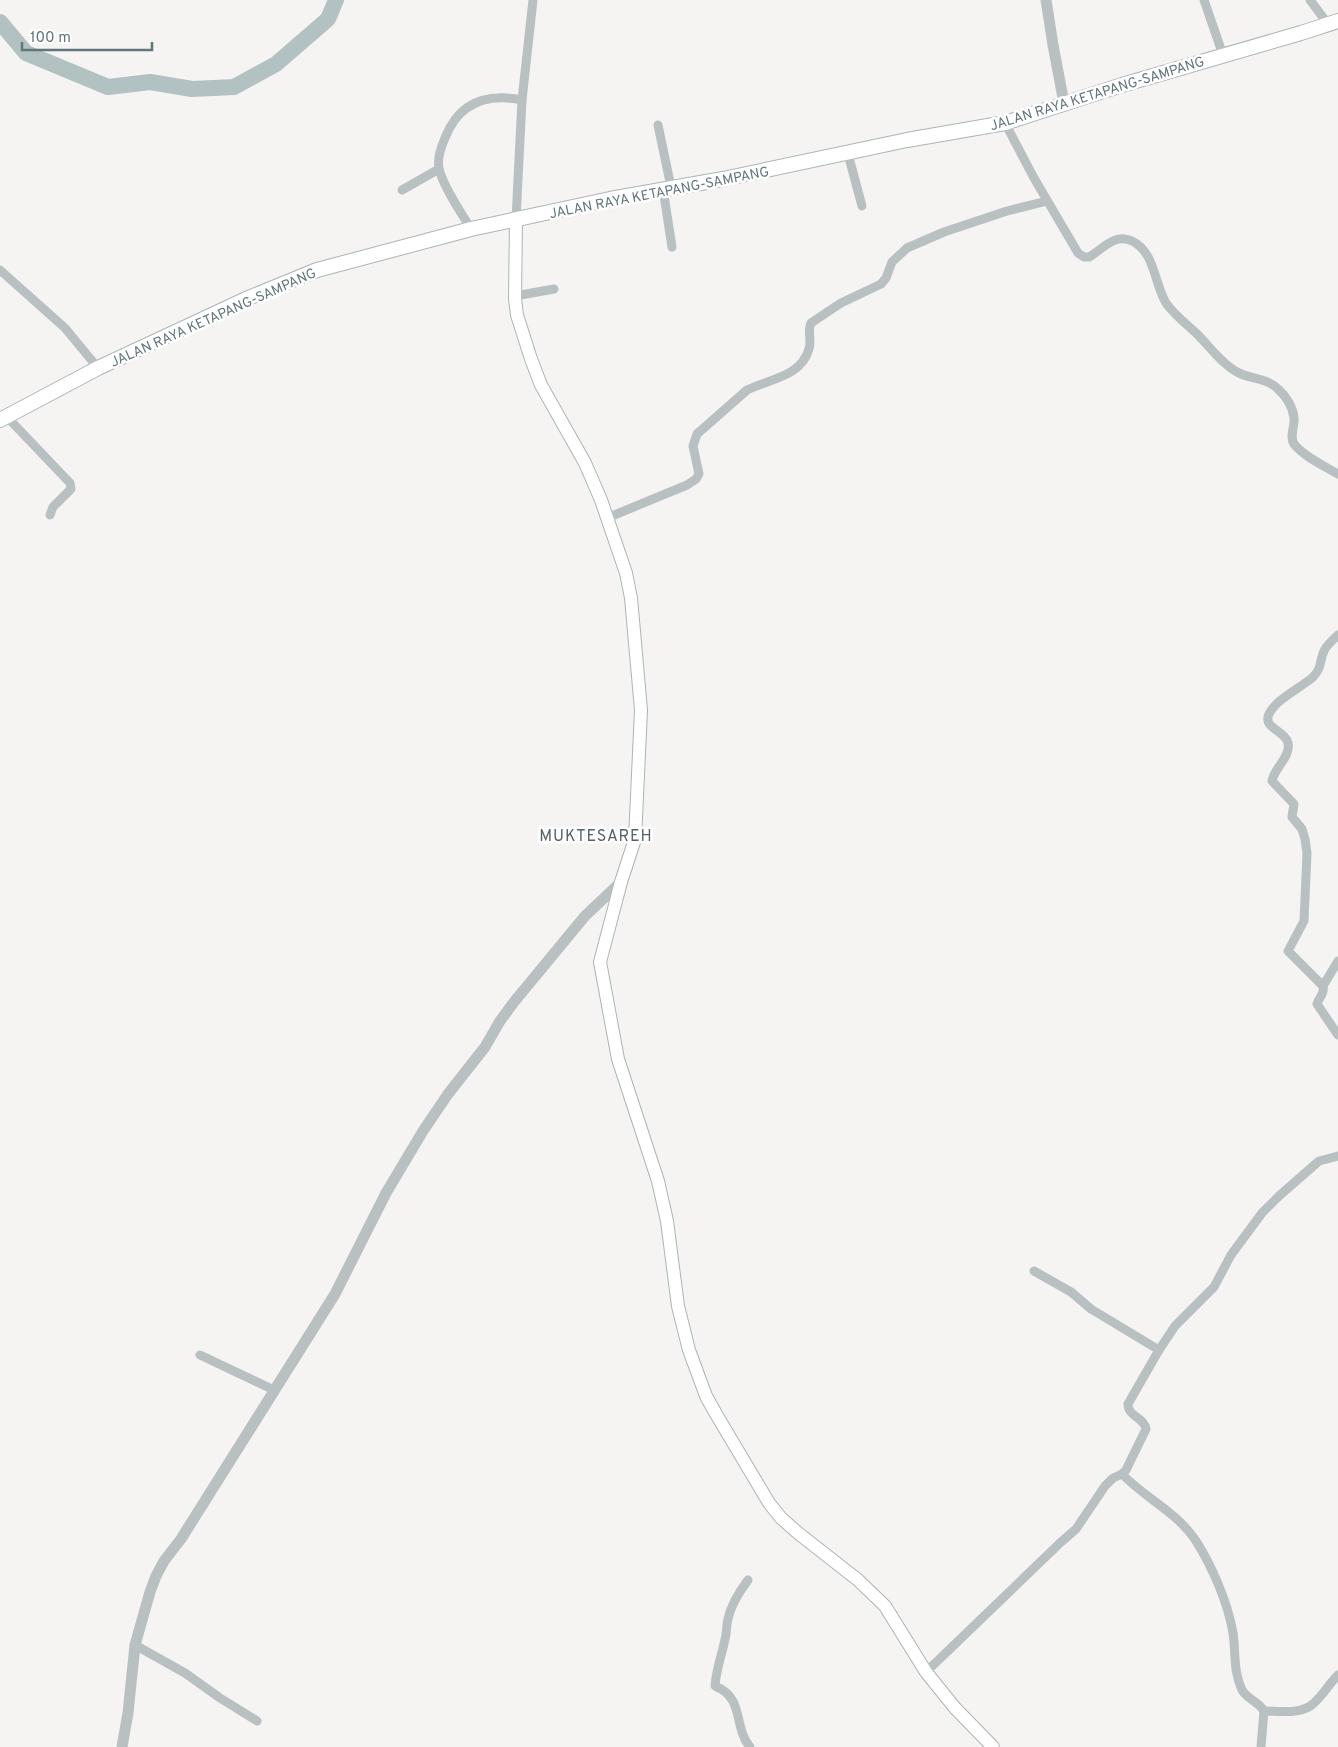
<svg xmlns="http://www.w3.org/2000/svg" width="1338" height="1747" viewBox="0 0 1338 1747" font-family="Overpass,sans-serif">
  <rect width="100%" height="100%" fill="#f5f4f2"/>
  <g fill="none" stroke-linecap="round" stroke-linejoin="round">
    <path stroke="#b2c2c3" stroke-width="16" d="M0,22L26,53L108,87L150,82L192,89L234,87L276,64L328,19L336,0"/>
    <g stroke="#acb4b6" stroke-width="14">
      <path id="secondary" d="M516,219L515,299L517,315L531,359L541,385L585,463L601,500L626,573L631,598L641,710L635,839L621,882L600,962L618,1059L658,1181L667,1221L678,1306L689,1350L706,1396L716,1414L769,1503L781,1518L798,1533L858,1580L885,1606L926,1672L955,1708L993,1747"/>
    </g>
    <g stroke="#adb4b6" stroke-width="16">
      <path id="primary" d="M0,420L98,368L246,299L317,270L471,229L610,199L723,179L907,140L1005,123L1122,85L1301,33L1338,21"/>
    </g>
    <g stroke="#b9c0c1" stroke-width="9">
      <path d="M1204,0L1223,55"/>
      <path d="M1310,0L1328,24"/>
      <path d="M1005,123L1034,178L1078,253L1084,257H1089C1103,249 1114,233 1132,241C1155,252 1154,283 1166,303C1175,316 1187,324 1198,335C1210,347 1221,363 1237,372C1249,379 1268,378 1278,389C1286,396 1293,407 1294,418C1295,427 1289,436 1294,444C1303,456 1326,467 1338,474"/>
      <path d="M658,125L671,187"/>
      <path d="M848,154L862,206"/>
      <path d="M663,189L672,247"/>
      <path d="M402,190L439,169"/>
      <path d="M516,219L522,100L533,0"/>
      <path d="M471,229C462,214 442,185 439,168C437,158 441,147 445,138C459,102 487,93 522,100"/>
      <path d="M0,270L65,328L98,368"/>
      <path d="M515,296L554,289"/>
      <path d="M8,418L70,483L71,489L53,507L50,515"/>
      <path d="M607,518L687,485L696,479L699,474L693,446L697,434L747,390C769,379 801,377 809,349C812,340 807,331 811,323L841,303L881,284L886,278L892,262L907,248L944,232L1007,211L1047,201"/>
      <path d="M1338,635C1334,639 1328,644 1325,649C1319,659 1323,667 1313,677C1301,688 1272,701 1268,717C1265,728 1286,732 1288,743C1291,757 1274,768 1272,781L1294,804L1292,817L1302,829L1305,839L1307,853L1304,921L1288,951L1323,986C1325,994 1319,997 1317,1004L1338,1035"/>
      <path d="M1323,986L1338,961"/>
      <path d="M1034,1271L1071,1292L1091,1309L1159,1350"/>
      <path d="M200,1355L274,1390"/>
      <path d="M748,1580C739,1592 731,1605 728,1619C726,1626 727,1633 725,1639C722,1655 716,1669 715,1686C745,1698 733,1727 750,1747"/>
      <path d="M135,1645L185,1673L220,1698L257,1721"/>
      <path d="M926,1672L1060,1543L1076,1529L1105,1486L1113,1478L1122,1474"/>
      <path d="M1264,1711C1280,1711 1302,1715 1314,1703C1323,1695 1329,1684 1338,1675"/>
      <path d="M1261,1747L1264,1711C1259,1702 1247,1699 1242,1690C1233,1671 1236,1653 1233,1633C1228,1603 1212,1566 1196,1541C1177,1512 1145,1498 1122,1474L1126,1470L1146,1429C1144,1417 1128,1417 1128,1404L1159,1350L1175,1326L1214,1287L1231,1255L1262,1213L1279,1196L1319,1161L1338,1156"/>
    </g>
    <g stroke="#b9c0c1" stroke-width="11">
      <path d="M1046,0L1053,45L1064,103"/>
      <path d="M122,1747L128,1713L135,1645L150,1592L156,1576L164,1561L181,1539L335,1294L386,1193L423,1131L448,1094L485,1047L500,1021L514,1002L585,916L621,882"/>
    </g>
    <use href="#secondary" stroke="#fff" stroke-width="12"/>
    <use href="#primary" stroke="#fff" stroke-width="14"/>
  </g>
  <g text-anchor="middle" stroke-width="5" stroke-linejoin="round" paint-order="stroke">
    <g font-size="14" fill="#62767a" stroke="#fff">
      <text transform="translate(1097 93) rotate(-17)" y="5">JALAN RAYA KETAPANG-SAMPANG</text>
      <text transform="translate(659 192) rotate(-11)" y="5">JALAN RAYA KETAPANG-SAMPANG</text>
      <text transform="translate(213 317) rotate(-24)" y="5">JALAN RAYA KETAPANG-SAMPANG</text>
    </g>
    <g font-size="16" letter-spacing="1" fill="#546266" stroke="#fff">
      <text x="596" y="841">MUKTESAREH</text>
    </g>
  </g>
  <path d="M22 42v8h130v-8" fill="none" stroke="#62767a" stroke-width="2.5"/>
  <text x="30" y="42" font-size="15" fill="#62767a" stroke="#ffffff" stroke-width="4" paint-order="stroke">100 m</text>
</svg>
